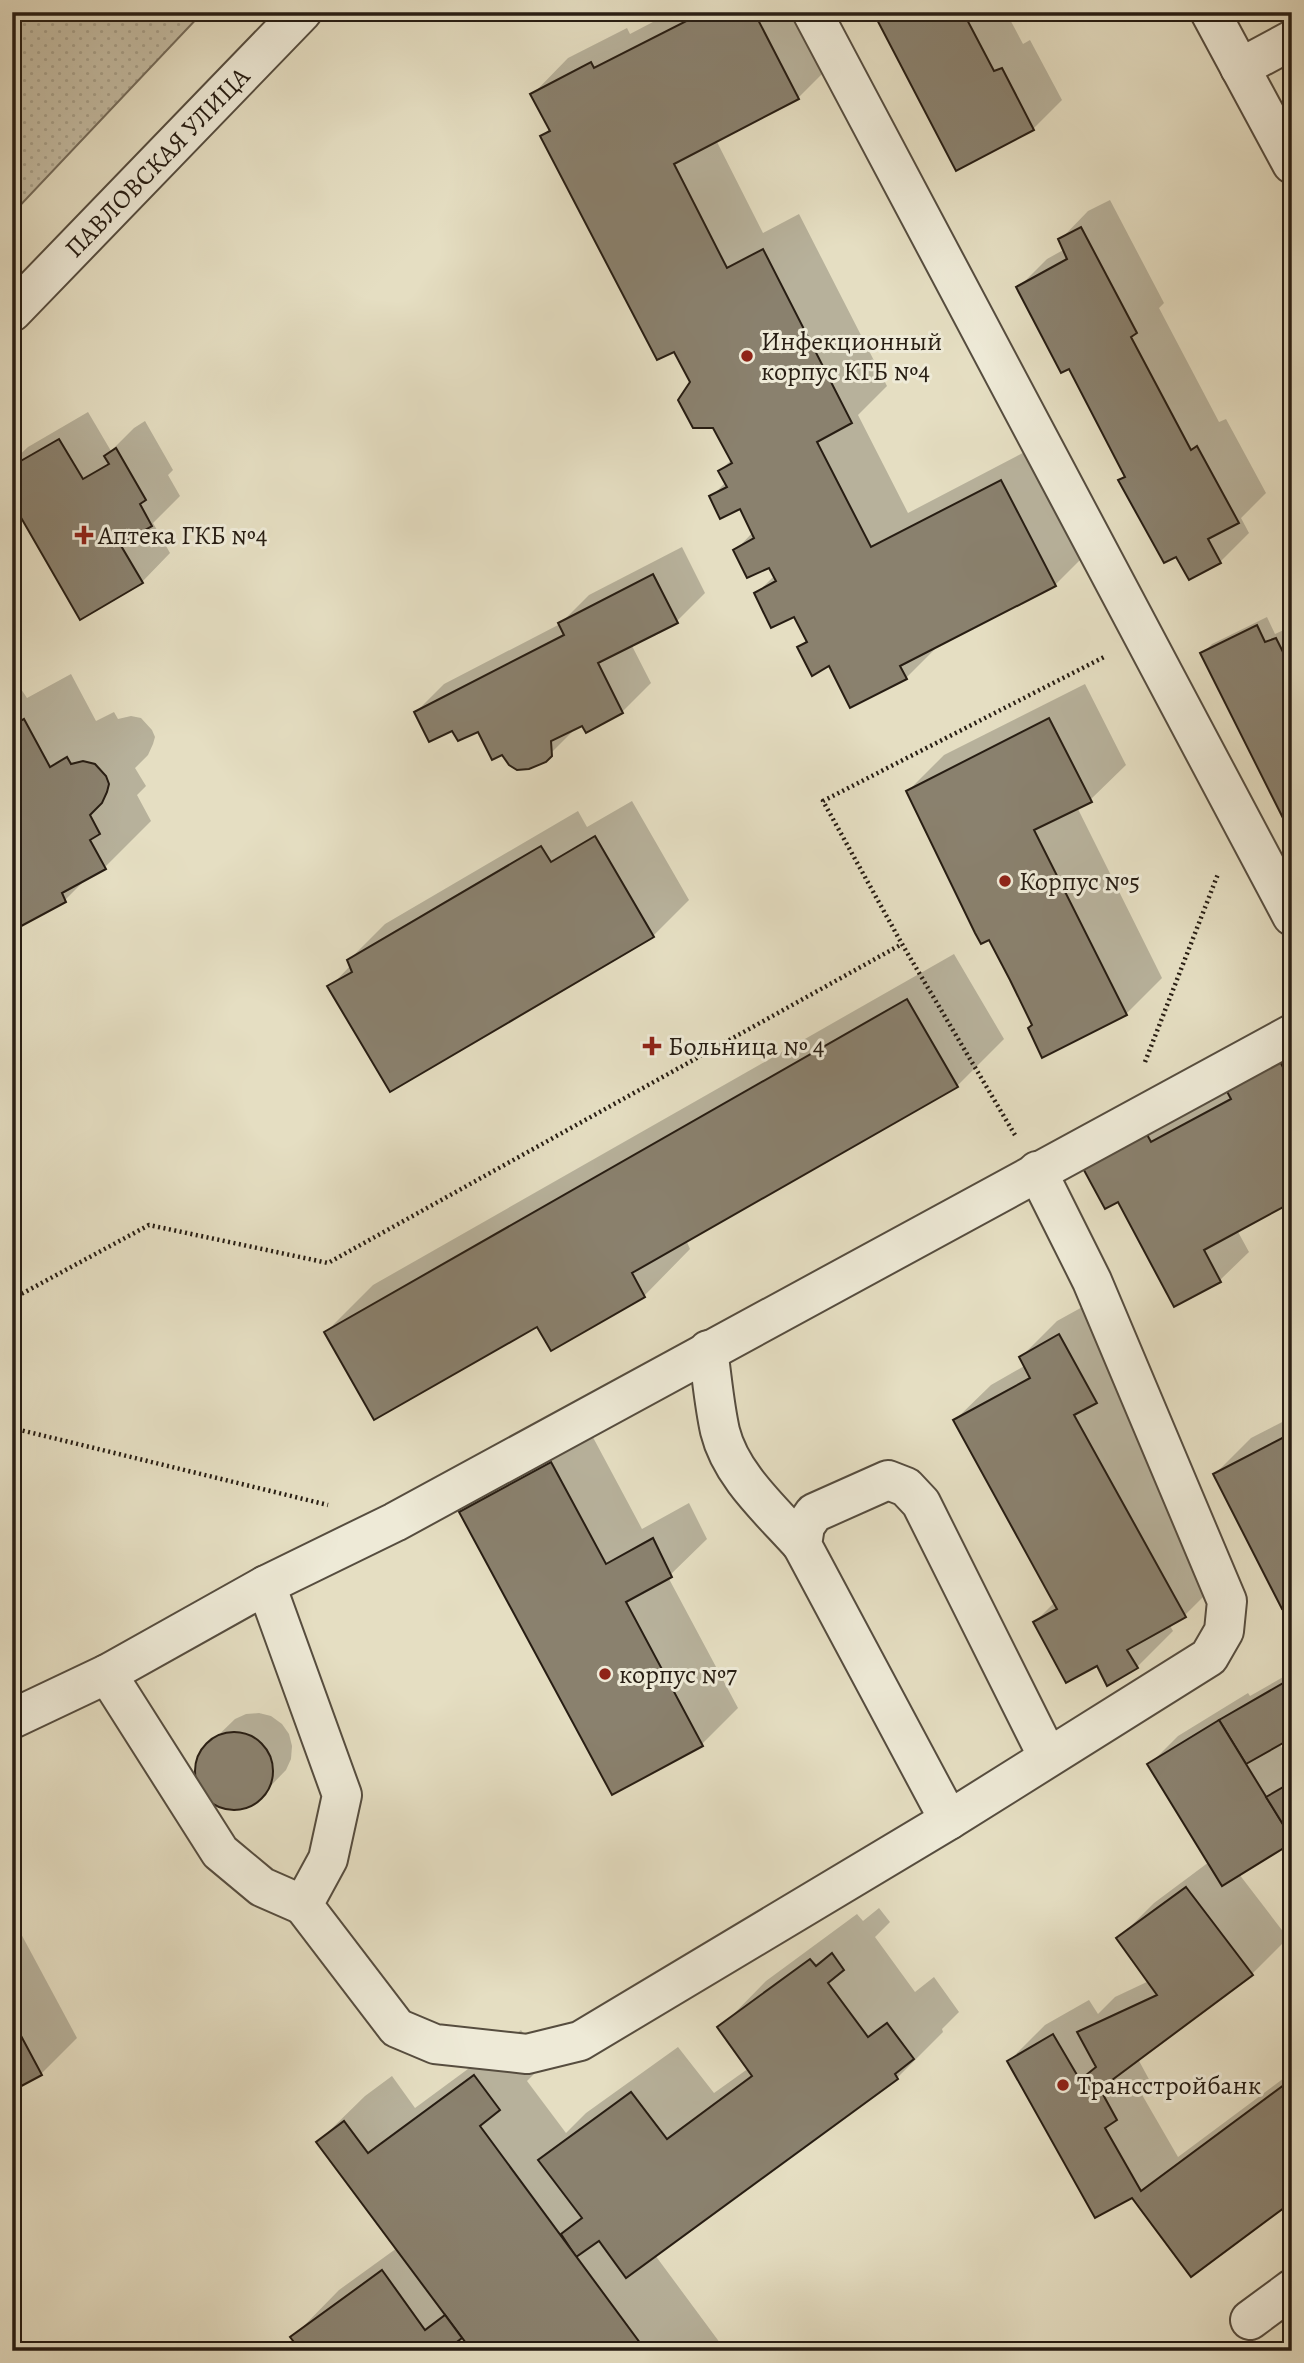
<svg xmlns="http://www.w3.org/2000/svg" width="1304" height="2363" viewBox="0 0 1304 2363" font-family="Alegreya,serif">
  <defs>
    <pattern id="grass-dots" width="8" height="8" patternUnits="userSpaceOnUse" patternTransform="scale(1.75)"><rect width="8" height="8" fill="#c5bda4"/><path d="M2 2h.1M6 6h.1" fill="none" stroke="#a9a28c" stroke-width="1.8" stroke-linecap="round"/></pattern>
  </defs>
  <rect width="100%" height="100%" fill="#e5dec2"/>
  <filter id="stains"><feTurbulence type="fractalNoise" baseFrequency=".00286" numOctaves="4"/><feColorMatrix values="0 0 0 0 .2 0 0 0 0 .09 0 0 0 0 .02 0 0 0 .5 -.17"/></filter>
  <radialGradient id="worn" r=".72"><stop offset=".6" stop-color="#630" stop-opacity="0"/><stop offset="1" stop-color="#630" stop-opacity=".3"/></radialGradient>
  <path fill="url(#grass-dots)" stroke="#766d5c" stroke-width="2" d="M12,12H203L12,214Z"/>
  <g fill="#0003">
    <path d="M672,12H809L834,62L798,98L716,140L763,233L799,214L887,386L858,415L908,513L1038,445L1091,549L1055,585L940,644L906,678L830,664L799,648L808,639L795,615L756,594L775,575L769,565L735,551L753,532L740,507L711,497L726,482L720,471L732,459L675,350L543,136L550,128L533,94L568,58L627,28L630,34Z"/>
    <path d="M875,12H1006L1023,44L1030,40L1062,100L1033,129Z"/>
    <path d="M1110,200L1164,303L1159,308L1219,422L1226,419L1266,493L1241,518L1249,533L1220,562L1176,555L1121,480L1126,475L1069,367L1018,288L1047,259L1065,249L1060,240L1088,211Z"/>
    <path d="M88,412L111,451L134,428L145,421L173,470L168,475L180,496L153,523L170,553L142,582L12,499V462L28,447Z"/>
    <path d="M682,547L705,593L677,621L631,644L651,683L622,712L579,725L550,754L478,729L453,728L416,712L444,684L560,624L589,595Z"/>
    <path d="M1267,617L1275,634L1286,629L1292,641V832L1203,653L1212,644Z"/>
    <path d="M71,674L96,721L114,712L118,719L131,716L141,718L152,730L155,737L153,744L148,755L135,768L146,786L137,795L151,821L105,867L89,876L65,900L12,929V690L19,686L27,698Z"/>
    <path d="M1085,684L1126,765L1090,800L1077,807L1162,978L1126,1014L1034,1024L990,938L908,791L944,755Z"/>
    <path d="M632,801L689,900L653,936L330,987L351,965L349,960L385,924L578,811L587,827Z"/>
    <path d="M954,954L1004,1039L957,1086L686,1240L690,1249L644,1296L538,1325L326,1332L373,1285Z"/>
    <path d="M1292,1036V1216L1286,1204L1237,1230L1249,1252L1220,1280L1175,1305L1119,1199L1081,1161Z"/>
    <path d="M1095,1300L1131,1365L1113,1384L1221,1579L1185,1615L1169,1624L1173,1631L1137,1667L1098,1664L1035,1622L1055,1602L955,1420L991,1385L1026,1365L1021,1357L1057,1321Z"/>
    <path d="M1292,1417V1602L1215,1474L1251,1438Z"/>
    <path d="M588,1428L642,1529L689,1503L707,1539L668,1577L738,1708L702,1744L613,1793L461,1512L497,1476Z"/>
    <path d="M1292,1672V1736L1279,1743L1292,1765V1841L1239,1874L1288,1938L1252,1974L1138,2059L1151,2083L1141,2093L1178,2157L1292,2072V2200L1133,2196L1009,2061L1045,2025L1089,2000L1098,2014L1115,1997L1149,1981L1118,1939L1154,1903L1209,1862L1150,1764L1178,1736L1248,1693L1250,1696Z"/>
    <path d="M259,1713L271,1716L282,1724L289,1734L292,1746L291,1759L286,1770L258,1799L248,1805L235,1808L224,1806L213,1801L199,1782V1759L205,1748L235,1719L246,1714Z"/>
    <path d="M879,1908L890,1922L875,1937L915,1992L934,1977L959,2012L942,2029L943,2032L897,2078L655,2255L726,2351H303L293,2337L339,2290L397,2248L318,2142L365,2096L392,2076L415,2108L521,2030L545,2063L527,2081L566,2133L586,2113L678,2047L714,2093L749,2068L720,2028L766,1981L857,1914L863,1921Z"/>
    <path d="M12,1917L77,2038L41,2074L12,2089Z"/>
  </g>
  <g fill="#8a816e" stroke="#271d13" stroke-width="2">
    <path d="M704,12H754L799,99L674,164L727,268L763,249L852,423L817,442L871,547L1001,480L1056,586L900,666L907,679L850,708L829,666L812,676L797,647L807,642L794,617L771,628L754,593L776,581L769,568L747,578L733,550L754,538L740,509L720,519L709,496L727,487L718,471L732,463L713,428H693L678,400L690,382L674,352L657,360L540,136L550,131L530,94L591,62L594,68Z"/>
    <path d="M873,12H963L994,71L1002,68L1034,130L956,171Z"/>
    <path d="M1081,227L1137,333L1131,337L1191,450L1197,446L1239,523L1208,539L1221,563L1189,580L1176,557L1164,563L1118,480L1125,477L1069,369L1061,373L1016,287L1067,259L1058,239Z"/>
    <path d="M59,439L83,479L109,464L104,456L116,448L146,500L140,504L152,526L120,544L143,583L80,620L12,502V466Z"/>
    <path d="M653,574L678,623L598,663L623,713L586,733L582,726L551,741L552,756L546,762L529,769L517,770L509,765L502,755L492,760L478,732L458,741L452,731L429,742L414,712L564,635L558,623Z"/>
    <path d="M1257,625L1265,642L1276,638L1292,670V836L1200,653Z"/>
    <path d="M1049,718L1092,802L1034,830L1127,1015L1042,1058L1028,1028L1032,1025L1010,980L989,940L981,944L975,933L906,791Z"/>
    <path d="M24,719L50,767L67,757L71,764L83,761L95,764L106,776L109,784L107,792L102,803L90,815L100,834L90,840L106,869L62,893L66,902L12,931V726Z"/>
    <path d="M595,836L654,937L390,1092L327,986L352,972L347,960L541,846L551,862Z"/>
    <path d="M907,999L958,1087L632,1273L645,1297L551,1351L537,1327L374,1420L324,1332Z"/>
    <path d="M1277,1056L1292,1084V1219L1285,1206L1204,1250L1221,1282L1174,1307L1118,1202L1105,1209L1079,1161L1143,1127L1151,1142L1231,1099L1223,1084Z"/>
    <path d="M1059,1334L1097,1403L1074,1415L1186,1617L1127,1650L1138,1668L1107,1686L1097,1666L1066,1683L1033,1622L1057,1609L953,1420L1030,1378L1019,1357Z"/>
    <path d="M1292,1433V1604L1282,1609L1213,1474Z"/>
    <path d="M551,1462L606,1564L653,1538L672,1577L626,1602L703,1746L612,1795L459,1512Z"/>
    <path d="M1292,1678V1738L1246,1764L1219,1720Z"/>
    <path d="M1219,1720L1292,1839V1843L1222,1886L1147,1764Z"/>
    <circle cx="234" cy="1771" r="39"/>
    <path d="M1292,1782V1839L1266,1797Z"/>
    <path d="M1186,1887L1253,1975L1100,2089L1117,2120L1105,2128L1141,2191L1292,2079V2202L1191,2277L1132,2198L1095,2218L1007,2061L1053,2034L1080,2080L1096,2067L1077,2032L1157,1995L1116,1938Z"/>
    <path d="M832,1953L844,1970L828,1983L868,2037L887,2023L914,2059L895,2074L898,2079L626,2278L599,2241L576,2257L561,2234L582,2218L538,2160L631,2092L667,2139L752,2076L717,2027L810,1959L816,1966Z"/>
    <path d="M12,2019L42,2075L12,2091Z"/>
    <path d="M474,2075L500,2110L480,2126L646,2351H472L316,2142L344,2121L368,2153Z"/>
    <path d="M382,2270L425,2330L445,2315L462,2338L445,2351H301L290,2337Z"/>
  </g>
  <g fill="none" stroke-linecap="round" stroke-linejoin="round">
    <g stroke="#564d3f" stroke-width="42">
      <g id="minor">
        <path d="M812,12L1292,916"/>
        <path d="M1210,12L1292,164"/>
        <path d="M1240,68L1292,40"/>
        <path d="M12,312L302,12"/>
        <path d="M708,1350C712,1377 714,1404 720,1431C731,1476 772,1511 802,1545"/>
        <path d="M266,1585L342,1795L328,1859L303,1905L397,2028L435,2044L527,2054L580,2041L949,1820L1209,1657L1224,1631L1227,1601L1092,1281L1037,1171"/>
        <path d="M107,1674L220,1852L262,1887L303,1905"/>
        <path d="M12,1719L107,1674L266,1585L395,1522L1292,1034"/>
        <path d="M949,1820L802,1545L805,1526L814,1513L888,1480L906,1487L921,1503L1048,1757"/>
        <path d="M1250,2320L1292,2289"/>
      </g>
    </g>
    <g stroke="#271d13" stroke-width="4.5" stroke-dasharray="2 3.5" stroke-linecap="butt">
      <path d="M1145,1062L1218,874"/>
      <path d="M1015,1135L902,944L823,801L1104,657"/>
      <path d="M12,1299L149,1225L328,1263L902,944"/>
      <path d="M12,1428L328,1505"/>
    </g>
    <use href="#minor" stroke="#eeead7" stroke-width="38"/>
  </g>
  <g fill="#8f2418" stroke="#eeead7" stroke-width="2.5">
    <circle cx="747" cy="356" r="7"/>
    <path d="M80.5 524.5h7v7h7v7h-7v7h-7v-7h-7v-7h7z"/>
    <circle cx="1005" cy="881" r="7"/>
    <path d="M648.5 1035.5h7v7h7v7h-7v7h-7v-7h-7v-7h7z"/>
    <circle cx="605" cy="1674" r="7"/>
    <circle cx="1063" cy="2085" r="7"/>
  </g>
  <g text-anchor="middle" stroke-width="6" stroke-linejoin="round" paint-order="stroke">
    <g font-size="26" fill="#271d13" stroke="#eeead7">
      <text transform="translate(157 162) rotate(-46)" y="9">ПАВЛОВСКАЯ УЛИЦА</text>
    </g>
    <g font-size="26" fill="#271d13" stroke="#eeead7" text-anchor="start">
      <text x="761" y="350">Инфекционный<tspan x="761" dy="30">корпус КГБ №4</tspan></text>
      <text x="98" y="544">Аптека ГКБ №4</text>
      <text x="1019" y="890">Корпус №5</text>
      <text x="668" y="1055">Больница № 4</text>
      <text x="619" y="1683">корпус №7</text>
      <text x="1077" y="2094">Трансстройбанк</text>
    </g>
  </g>
  <rect width="1304" height="2363" fill="none" stroke="#e5dec2" stroke-width="42"/>
  <rect x="14" y="14" width="1276" height="2335" fill="none" stroke="#271d13" stroke-width="3.5"/>
  <rect x="21" y="21" width="1262" height="2321" fill="none" stroke="#271d13" stroke-width="2"/>
  <rect width="100%" height="100%" filter="url(#stains)"/>
  <rect width="100%" height="100%" fill="url(#worn)"/>
</svg>
